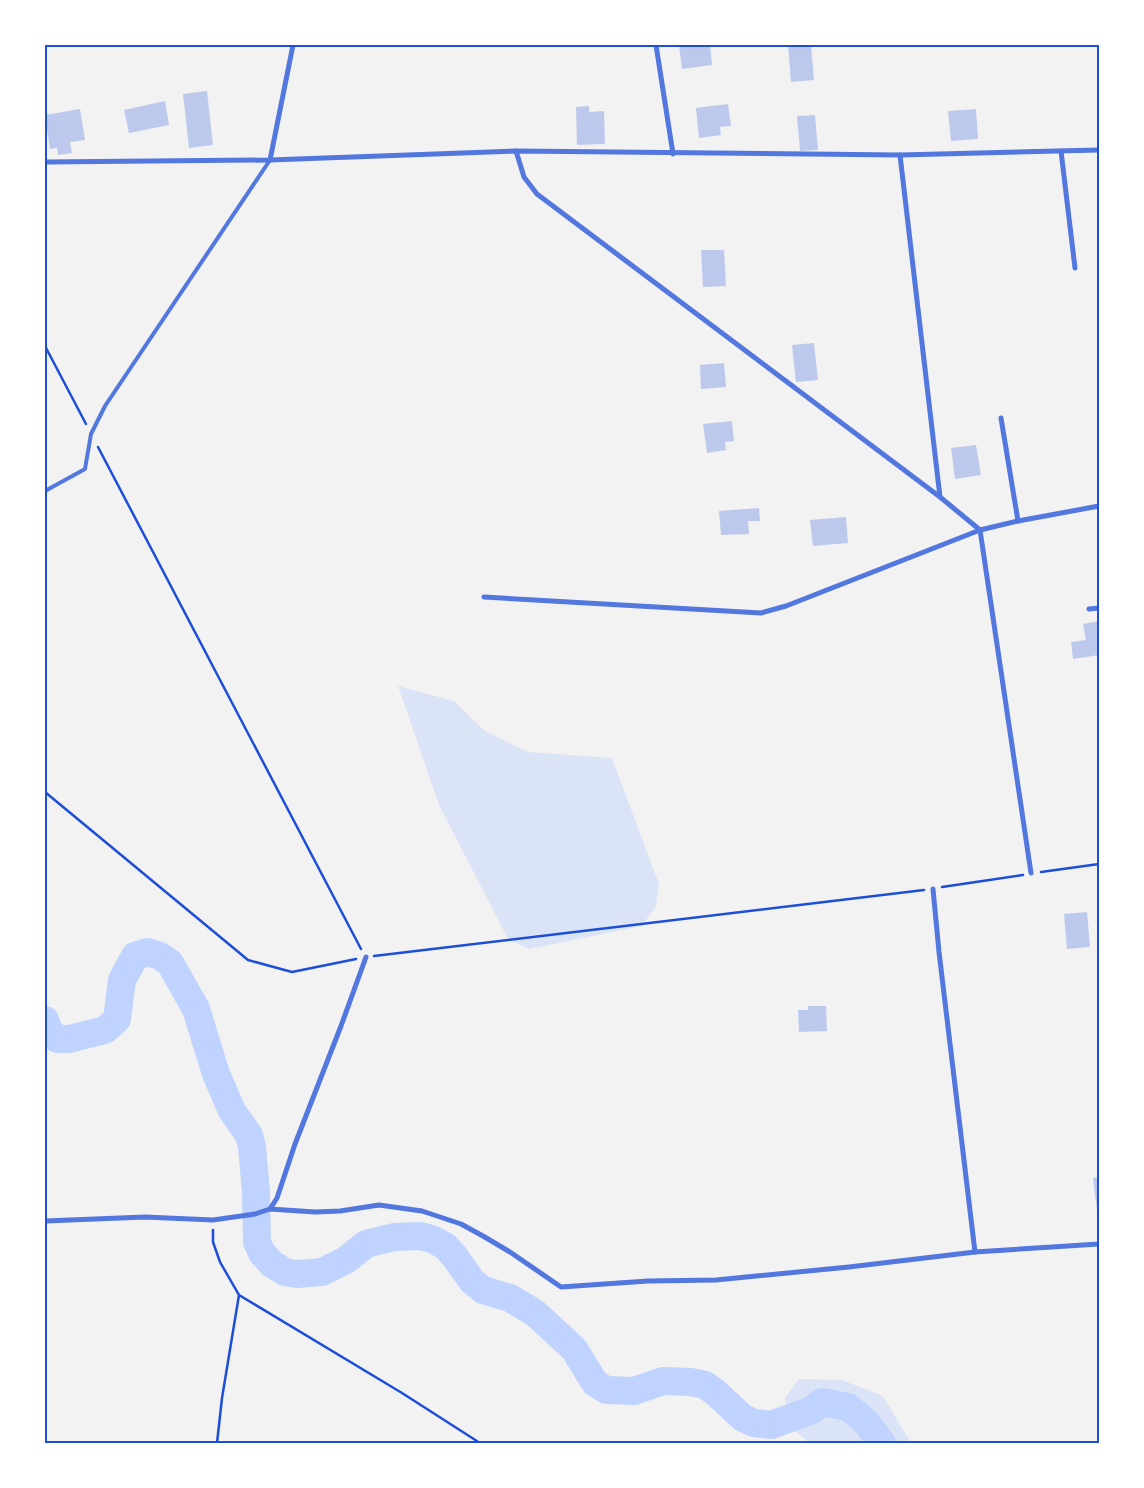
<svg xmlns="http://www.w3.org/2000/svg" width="1144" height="1488" viewBox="0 0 1144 1488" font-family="'IBM Plex Sans',sans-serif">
  <rect width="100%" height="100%" fill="#f2f2f2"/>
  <g fill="#dbe4f7">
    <path d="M398,686L454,701L485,731L528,752L612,758L659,884L656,906L642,926L529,949L508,939L439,805Z"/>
    <path d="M799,1379L842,1380L883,1396L911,1443H809L787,1424L785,1398Z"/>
  </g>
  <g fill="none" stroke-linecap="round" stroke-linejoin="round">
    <path stroke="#bfd3fe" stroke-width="28" d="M45,1020L48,1029L57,1039H69L105,1030L117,1019L122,980L135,956L148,952L160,956L170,963L196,1009L216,1074L232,1111L249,1135L252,1147L256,1192L257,1242L262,1253L272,1264L285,1272L297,1274L322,1272L346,1260L366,1244L394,1237L420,1236L432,1239L445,1246L455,1257L472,1281L483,1290L510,1298L535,1313L574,1349L595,1383L606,1390L634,1391L663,1381L691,1382L705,1385L715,1392L743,1418L754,1423L771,1425L812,1410L822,1402L848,1407L866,1422L882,1443"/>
  </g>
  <g fill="#bdc9ec">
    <path d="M679,45H710L712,65L682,69Z"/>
    <path d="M788,45H811L814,80L791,82Z"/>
    <path d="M207,91L213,145L189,148L183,94Z"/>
    <path d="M165,101L169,125L129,133L124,110Z"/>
    <path d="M728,104L731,126L720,127L721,135L699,138L696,108Z"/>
    <path d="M589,106V112L604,111L605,144L577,145L576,107Z"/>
    <path d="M80,109L85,140L70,142L72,153L58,155L57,148L50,149L45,115Z"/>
    <path d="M976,109L978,139L951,141L948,111Z"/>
    <path d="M815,115L818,150L800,151L797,116Z"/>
    <path d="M701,250H724L726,286L703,287Z"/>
    <path d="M814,343L818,380L796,382L792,345Z"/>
    <path d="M724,363L726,387L701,389L700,365Z"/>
    <path d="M732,421L734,441L725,442L726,450L707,453L703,424Z"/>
    <path d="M976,445L981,475L955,479L951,448Z"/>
    <path d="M759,508L760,521H748L749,534L721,535L719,511Z"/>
    <path d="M846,517L848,543L813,546L810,520Z"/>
    <path d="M1099,621V655L1073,659L1071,642L1086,640L1083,624Z"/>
    <path d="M1087,912L1090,947L1067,949L1064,914Z"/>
    <path d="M808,1006H826L827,1031L799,1032L798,1010H808Z"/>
    <path d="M1099,1177V1219H1098L1093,1178Z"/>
  </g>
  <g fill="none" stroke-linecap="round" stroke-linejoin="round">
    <g stroke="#1d4ed8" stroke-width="2.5">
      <path d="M45,346L86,424"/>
      <path d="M98,447L361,949"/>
      <path d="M45,792L248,960L292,972L356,959"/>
      <path d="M1041,872L1099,864"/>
      <path d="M942,887L1023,875"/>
      <path d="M374,956L924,890"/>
      <path d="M213,1230V1242L220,1262L239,1295L402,1393L480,1443"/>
      <path d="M217,1443L222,1398L239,1295"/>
    </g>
    <path stroke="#5277de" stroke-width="4" d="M45,491L85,469L91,434L105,406L270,160"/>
    <g stroke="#5277de" stroke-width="5">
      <path d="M656,45L673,154"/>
      <path d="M516,151L524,177L537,194L940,497L980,530L1031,873"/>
      <path d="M1061,151L1075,268"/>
      <path d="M900,155L940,497"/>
      <path d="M270,160L293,45"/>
      <path d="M45,162L270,160L516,151L900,155L1099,150"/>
      <path d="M1001,418L1018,521"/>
      <path d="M484,597L761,613L786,606L980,530L1018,521L1099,506"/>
      <path d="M1089,609L1099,608"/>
      <path d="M933,889L939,952L975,1252"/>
      <path d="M270,1209L315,1212L340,1211L379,1205L422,1211L461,1224L483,1236L510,1252L561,1287L648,1281L716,1280L849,1267L975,1252L1099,1244"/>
      <path d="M45,1221L145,1217L213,1220L255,1214L270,1209L277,1198L295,1144L341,1026L366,957"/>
    </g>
  </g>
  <rect width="1144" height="1488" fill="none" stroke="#ffffff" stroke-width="92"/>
  <rect x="46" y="46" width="1052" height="1396" fill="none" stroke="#1d4ed8" stroke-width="2"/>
</svg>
